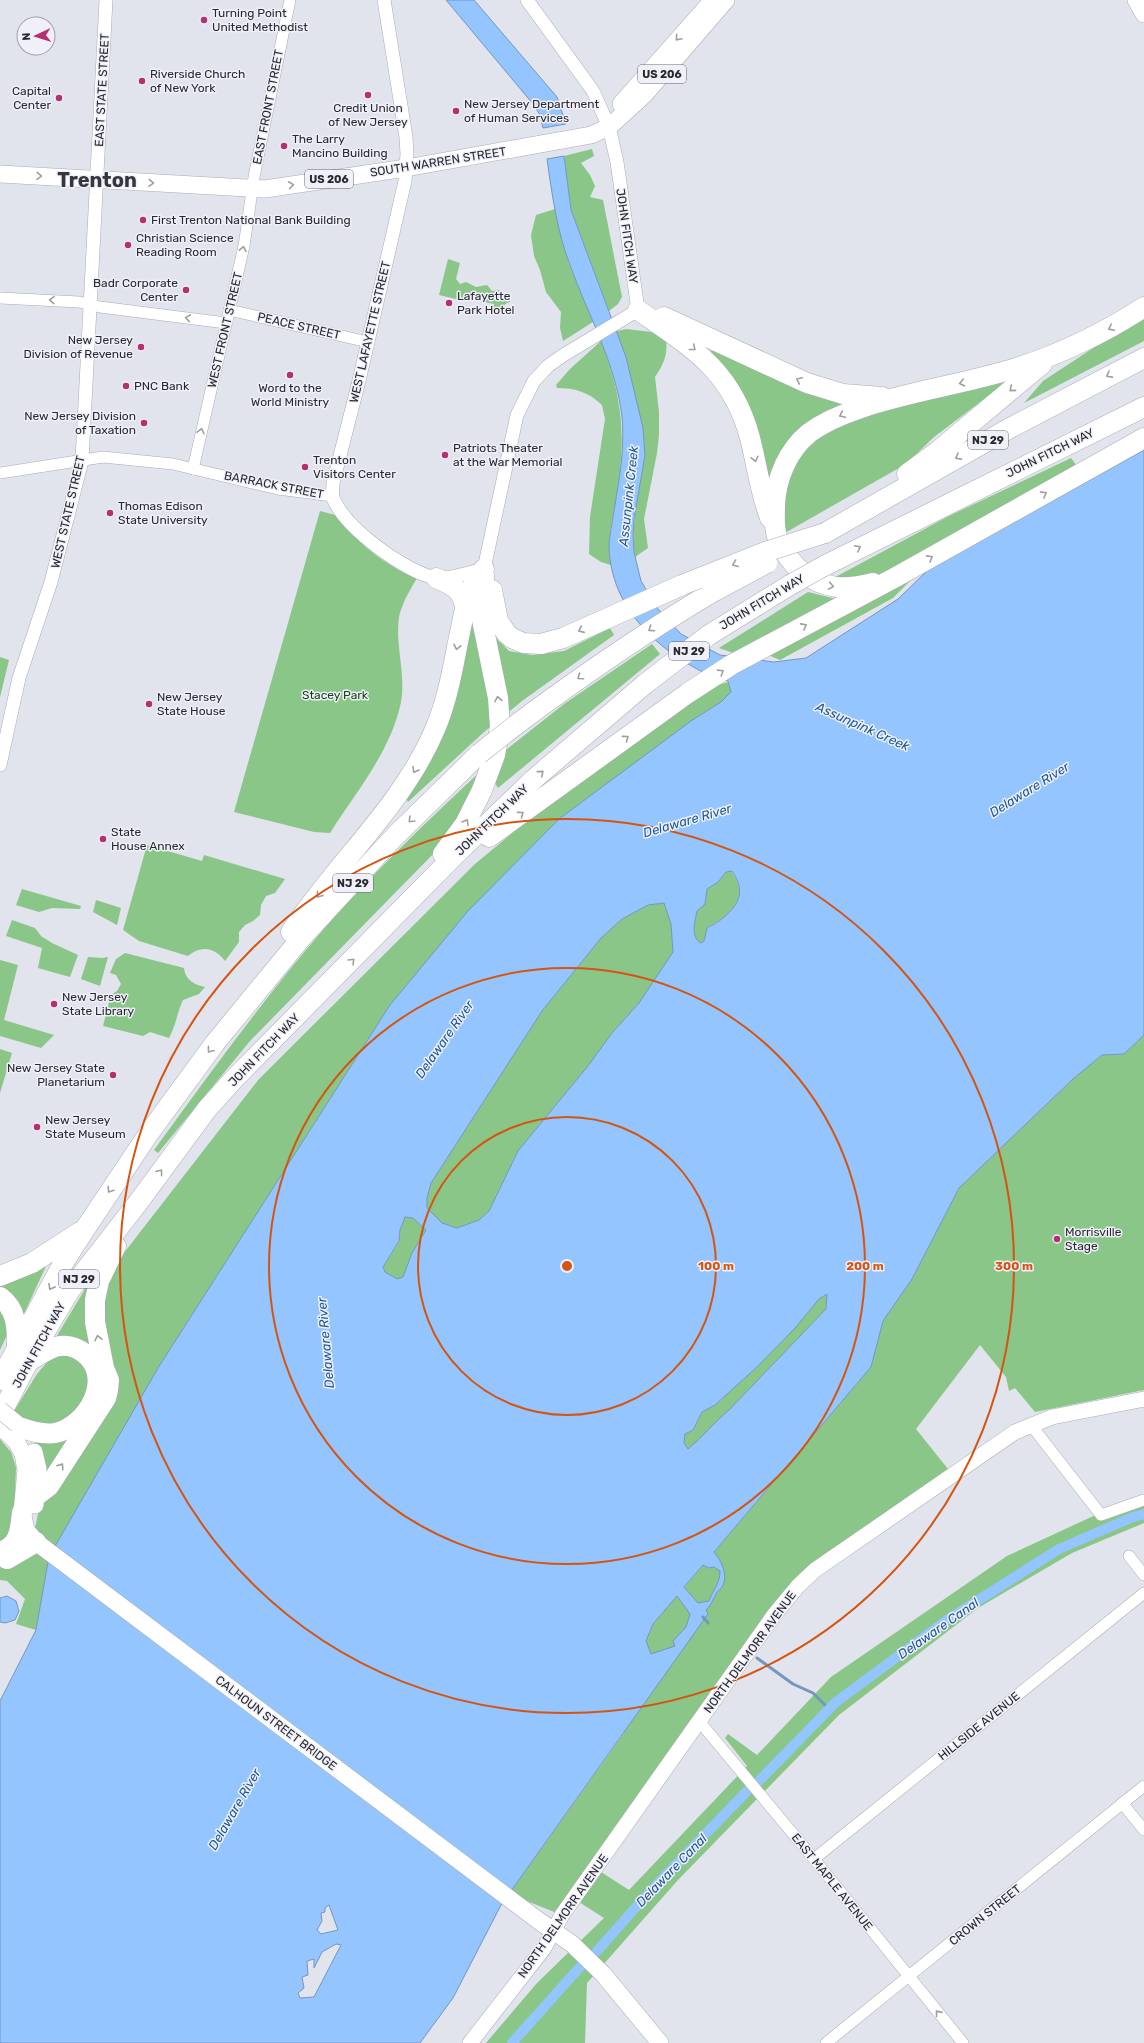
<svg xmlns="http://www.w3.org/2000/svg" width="1144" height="2043" viewBox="0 0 1144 2043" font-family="Rubik,sans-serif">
  <rect width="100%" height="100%" fill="#e1e3ed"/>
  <g fill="#8ac687">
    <path d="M592,149L594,156L581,163L590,175L595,186L590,197L603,200L622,297L618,304L609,311L571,210L564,156Z"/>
    <path d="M555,209L569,264L593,322L563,341L560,328L561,312L546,292L540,270L534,256L531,235L536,215Z"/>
    <path d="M448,259L460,263L456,279L460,284L466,282L476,287L487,285L492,291L499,290L504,295H507L510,298V302L505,304L502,310L494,308V304L465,298L464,301L439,295Z"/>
    <path d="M1144,317V341L1024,403L1043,381L1110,337Z"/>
    <path d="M627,329L651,332L666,340C668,355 663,365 655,377L659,412V435L657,453L644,519L648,548L635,557C628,514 648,472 643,428L616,331Z"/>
    <path d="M601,341C623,399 626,434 617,495C613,517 606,541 611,565L601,562L589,554L590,517L605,419L602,405C588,392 576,388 557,388L556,385L570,369Z"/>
    <path d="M712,350L845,406L801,430L768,495L708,355Z"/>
    <path d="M1012,378L934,437L906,464L783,534L779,502L791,465L825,432L884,410Z"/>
    <path d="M1071,458L1077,466L916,557L862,583L828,581L947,517Z"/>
    <path d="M320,511L339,516C359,546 384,564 417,578C410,590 402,603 399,617C395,645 406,674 401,702C391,751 356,792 330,833L314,832L234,812Z"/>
    <path d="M921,570L893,598L780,660L766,654Z"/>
    <path d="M808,592L840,600L739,655L719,648Z"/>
    <path d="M470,612L509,651L532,655L564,651L610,628L614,635L522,701L484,732L408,802L405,797Z"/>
    <path d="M652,644L660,654L498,788L493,780L502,753L564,704Z"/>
    <path d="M0,657L9,660L0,697Z"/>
    <path d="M728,682L731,692L721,702L691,721L390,1005L158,1368L48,1562L36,1630L16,1624L25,1599L7,1581L0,1580V1565L26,1551L36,1524L41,1497L111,1398L98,1302L113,1267L259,1079L475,864L539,811L712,687Z"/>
    <path d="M482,770L466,810L437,850L250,1041L158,1153L154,1150C208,1076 262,1001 322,931C372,874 427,821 482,770Z"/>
    <path d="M147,845L202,861L204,855L285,879L275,893L266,896L261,905L260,915L253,921L245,925L239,932V942L225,961C215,947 200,945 188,956L139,941L123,930Z"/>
    <path d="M731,871C745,890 741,903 723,918C719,922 712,924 707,928L704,941L701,943C690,937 695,921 697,911L705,904L707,889L718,882L726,872Z"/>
    <path d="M22,889L81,906L80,909L52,908L39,912L16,905Z"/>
    <path d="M96,900L121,908L117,925L93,912Z"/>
    <path d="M664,903L671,924L673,952L639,1003L612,1033L588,1066L518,1151L489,1211L479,1220L457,1228L442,1223L427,1208V1198L431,1183L542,1011L601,938L622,919L648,905Z"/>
    <path d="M12,920L35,928L41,936L52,943L78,955L70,977L38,968L42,948L6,936Z"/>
    <path d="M125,953L184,968C185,980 195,985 205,987L199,994L183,1000C177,1013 176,1025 169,1038L150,1032L143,1036L103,1026L111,995L117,991L121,984L116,975L110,973L116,959Z"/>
    <path d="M88,957L102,958L108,957L100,986L81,979Z"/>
    <path d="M0,960L18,965L4,1020L54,1035L41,1048L0,1036Z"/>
    <path d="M1144,1035V1390L1035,1412L1015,1388L1009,1391L1006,1377L980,1345L916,1429L952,1474L825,1563L753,1645L562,1915L509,1894L624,1733L628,1699L637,1661L653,1624L871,1367L883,1321L912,1279L959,1188L1074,1078L1102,1055L1124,1054Z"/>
    <path d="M0,1049L12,1053L0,1093Z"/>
    <path d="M405,1217L413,1218L426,1230L412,1253L403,1277L397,1279L385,1272L383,1267L399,1242L400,1230Z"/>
    <path d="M47,1264L22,1318L0,1292V1282Z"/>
    <path d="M97,1269L99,1363L55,1339Z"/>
    <path d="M827,1294L826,1309L729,1410C714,1422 703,1437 688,1449L684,1443L685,1434L693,1430L702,1412L715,1405L758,1366L796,1327L819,1299Z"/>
    <path d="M0,1307L9,1321L6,1337L0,1350Z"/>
    <path d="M67,1352L89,1369C89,1379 89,1390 84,1399C76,1417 51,1436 31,1425C25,1421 20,1415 14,1411L37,1374L55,1353Z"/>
    <path d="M78,1427L43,1487L37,1445L31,1438Z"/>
    <path d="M0,1439L11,1452L16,1467L14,1525L6,1540L0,1542Z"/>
    <path d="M1144,1499V1523L1072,1553L978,1608L839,1715L678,1880L587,1983L585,2043H486L537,1983L604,1918L579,1902L601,1872L629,1890L747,1766L725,1738L728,1734L757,1755L831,1677L1007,1556L1115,1506Z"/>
  </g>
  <g fill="#94c5fe" stroke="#7496bf" fill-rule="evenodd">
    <path d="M446,0H474L557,97L566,124L543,128L540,115L533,104Z"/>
    <path d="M564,156L571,210L626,357L643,428L645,455L634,519L633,535L634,552L641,581L658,609L681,634L720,655L774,662L806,658L898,599L928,570L1144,450V1035L1124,1054L1102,1055L1074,1078L959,1188L912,1279L883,1321L871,1367L714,1552C721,1560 729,1576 722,1587C720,1590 717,1591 716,1594C712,1601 712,1604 706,1610L708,1614L501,1905L453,1998L420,2043H0V1701L36,1630L48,1562L54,1548L158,1368L390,1005L468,911L559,819L691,721L721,702L731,692L728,681C718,678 707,675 697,669C649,643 609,601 609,544C614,502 626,460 622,417C616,364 588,315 570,265C557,232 552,194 547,159ZM732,871C745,890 741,903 723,918C719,922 712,925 707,928L704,941L701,943C690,937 695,921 697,911L705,904L707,889L718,882L726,872ZM664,903L671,924L673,952L639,1003L612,1033L588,1066L518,1151L489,1211L479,1220L457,1228L442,1223L427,1208V1198L431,1183L542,1011L601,938L622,919L648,905ZM405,1217L413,1218L426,1230L412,1253L403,1277L397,1279L385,1272L383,1267L399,1241L400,1230ZM827,1294L826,1309L729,1410C714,1422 703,1437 688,1449L684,1443L685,1434L693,1430L702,1412L715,1405L758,1366L796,1327L819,1299ZM703,1565L709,1568L714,1567L720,1571C720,1584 713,1589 709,1601L698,1603L684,1587ZM677,1596L690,1614L686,1627L673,1641L675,1646L651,1654L646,1641L653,1624ZM329,1905L338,1930L321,1934L317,1930L322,1921L321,1913L325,1912V1908ZM336,1944L341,1945L314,1997L300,1998L298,1993L304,1988L302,1977L308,1975L307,1961L314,1959V1968L322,1952Z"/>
    <path d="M7,1596L16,1601L19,1611L15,1620L5,1623L0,1622V1598Z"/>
  </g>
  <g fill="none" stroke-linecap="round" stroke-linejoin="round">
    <g stroke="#7496bf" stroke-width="3">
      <path d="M703,1617L708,1623"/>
      <path d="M757,1658L793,1684L813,1693L829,1709"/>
    </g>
    <g stroke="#94c5fe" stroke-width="10">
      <path d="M759,1781L836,1702L947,1620L1059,1549L1133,1517L1144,1514"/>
      <path d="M597,1951L644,1898L747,1791"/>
      <path d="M512,2043L580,1967"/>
    </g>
    <g stroke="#aaacb5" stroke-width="12">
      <g id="minor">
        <path d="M0,298L79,302L100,307L226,323"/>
        <path d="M229,310L368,342"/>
        <path d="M193,469L244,246L254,177L290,0"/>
        <path d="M0,473L103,457L173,464L278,489L333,496"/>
        <path d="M1031,1425L1101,1515L1144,1500"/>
        <path d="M1129,1556L1144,1575"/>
        <path d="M699,1721L814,1859L963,2043"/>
        <path d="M1122,1803L1144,1830"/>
        <path d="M814,1859L1144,1593"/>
        <path d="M826,2043L1144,1786"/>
      </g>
    </g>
    <g stroke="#aaacb5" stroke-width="14">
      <g id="tertiary">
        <path d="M384,0L406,137L407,154L405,181L358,385L333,483C333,488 332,493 333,498C345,528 404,571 435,578C447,580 471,572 484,569L517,415L534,381L548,366L562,356L638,310L617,162L609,127L593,91L527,0"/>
        <path d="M0,765L19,678L51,582L82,461L106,0"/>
      </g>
    </g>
    <g stroke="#aaacb5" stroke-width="16">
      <path id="secondary" d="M470,2043L544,1948L562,1915L774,1615L798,1586L815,1570L1015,1432L1052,1417L1144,1399"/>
    </g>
    <g stroke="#aaacb5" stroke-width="18">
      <g id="primary">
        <path d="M1136,0L1144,14"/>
        <path d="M621,104L712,1"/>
        <path d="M0,174L265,189L406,168L591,135L609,127L645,94L726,0"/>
        <path d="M0,1426L16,1441L23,1454L26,1470L22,1512L26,1530L36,1542L539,1921L572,1944L603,1974L660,2043"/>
        <path d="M34,1452L38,1469L35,1505"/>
      </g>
    </g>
    <g stroke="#aaacb5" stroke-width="21">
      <g id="motorway">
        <path d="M638,310C691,347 732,370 750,438C757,465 760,492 770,518"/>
        <path d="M664,317L807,383L843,394L882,397"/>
        <path d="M907,474L938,451L1042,364"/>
        <path d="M825,533L1010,428L1144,358"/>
        <path d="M824,566L1144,407"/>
        <path d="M436,578C454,586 461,588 466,609"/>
        <path d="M873,583C846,590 825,590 802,572C792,564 778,545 776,532C774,524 775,514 775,505C776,478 788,450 809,433C824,422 843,414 861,408C911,391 965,384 1016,368C1061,354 1104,333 1144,307"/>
        <path d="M492,590L498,621L507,634L512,638L523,643L541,644L563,638L682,585"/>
        <path d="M517,724C580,677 644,633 711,593"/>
        <path d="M489,837L688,693L731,665L896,577L1144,438"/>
        <path d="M443,854L465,824L482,790L495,755L500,727L498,698L482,620L484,575"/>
        <path d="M291,932C337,862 403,806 436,727C448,698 453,667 459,637C464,615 467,586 484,569"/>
        <path d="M0,1276L32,1263L80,1232"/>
        <path d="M0,1297C17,1309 17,1328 17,1347"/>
        <path d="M0,1380L65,1260L85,1229L149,1133L215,1043L302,937L395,836L479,754"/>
        <path d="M0,1416L37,1345L70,1290L137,1204L207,1109L234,1079L456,854L534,779L645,684L709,635L790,585"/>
        <path d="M19,1427C30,1431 43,1435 55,1433C88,1426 115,1377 84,1353C76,1347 65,1344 55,1347C46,1350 38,1356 31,1360"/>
        <path d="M36,1496L49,1486L106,1398L108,1390L109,1380L104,1368L95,1322V1300L99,1281L116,1246"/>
        <path d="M0,1552C20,1545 20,1530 22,1512"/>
        <path d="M7,1559L36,1542"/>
      </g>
    </g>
    <use href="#minor" stroke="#fff" stroke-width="11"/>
    <use href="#tertiary" stroke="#fff" stroke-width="13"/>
    <use href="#secondary" stroke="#fff" stroke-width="15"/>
    <use href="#primary" stroke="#fff" stroke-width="17"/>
    <use href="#motorway" stroke="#fff" stroke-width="20"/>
    <g stroke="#aaacb5" stroke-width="18" stroke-linecap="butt">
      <path id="primary-bridge" d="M0,1410L17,1424"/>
    </g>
    <g stroke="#aaacb5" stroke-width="21" stroke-linecap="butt">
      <g id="motorway-bridge">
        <path d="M682,585L768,551L825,533"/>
        <path d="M790,585L824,566"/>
        <path d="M711,593L767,563"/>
        <path d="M479,754L517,724"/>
      </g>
    </g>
    <use href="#primary-bridge" stroke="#fff" stroke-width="17"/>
    <use href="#motorway-bridge" stroke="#fff" stroke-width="20"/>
  </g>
  <defs><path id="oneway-chevron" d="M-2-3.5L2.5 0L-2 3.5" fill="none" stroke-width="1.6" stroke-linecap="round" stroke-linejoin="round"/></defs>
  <g stroke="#9f9fa0">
    <use href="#oneway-chevron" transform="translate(678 38) rotate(131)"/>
    <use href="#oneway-chevron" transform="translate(39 176) rotate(3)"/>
    <use href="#oneway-chevron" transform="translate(151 183) rotate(3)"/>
    <use href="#oneway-chevron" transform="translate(291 185) rotate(-8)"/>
    <use href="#oneway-chevron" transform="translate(243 249) rotate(-79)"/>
    <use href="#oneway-chevron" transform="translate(52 300) rotate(-177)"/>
    <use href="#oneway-chevron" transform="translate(188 318) rotate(-172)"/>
    <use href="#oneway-chevron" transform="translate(1111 328) rotate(153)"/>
    <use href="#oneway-chevron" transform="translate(693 348) rotate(39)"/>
    <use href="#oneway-chevron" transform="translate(1109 375) rotate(152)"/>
    <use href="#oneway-chevron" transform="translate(799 380) rotate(-155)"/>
    <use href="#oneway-chevron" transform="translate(962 383) rotate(167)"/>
    <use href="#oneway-chevron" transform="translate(1012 389) rotate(140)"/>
    <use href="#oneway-chevron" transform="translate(842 415) rotate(155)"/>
    <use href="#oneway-chevron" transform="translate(201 431) rotate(-77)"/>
    <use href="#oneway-chevron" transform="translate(958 457) rotate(151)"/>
    <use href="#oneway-chevron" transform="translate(755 459) rotate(77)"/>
    <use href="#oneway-chevron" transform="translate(1044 494) rotate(-29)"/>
    <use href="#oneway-chevron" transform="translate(858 548) rotate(-27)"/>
    <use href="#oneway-chevron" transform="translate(930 558) rotate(-29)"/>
    <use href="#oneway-chevron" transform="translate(735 564) rotate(159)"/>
    <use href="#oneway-chevron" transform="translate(831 586) rotate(10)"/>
    <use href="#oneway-chevron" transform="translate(804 626) rotate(-28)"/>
    <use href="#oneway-chevron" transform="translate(651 629) rotate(146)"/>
    <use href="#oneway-chevron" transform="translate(581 630) rotate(156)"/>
    <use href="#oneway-chevron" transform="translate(457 647) rotate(102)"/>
    <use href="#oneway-chevron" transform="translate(721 672) rotate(-32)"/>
    <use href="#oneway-chevron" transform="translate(580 677) rotate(145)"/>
    <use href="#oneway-chevron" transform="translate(498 699) rotate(-100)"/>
    <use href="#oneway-chevron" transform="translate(626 738) rotate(-36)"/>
    <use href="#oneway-chevron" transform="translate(415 770) rotate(120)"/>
    <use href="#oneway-chevron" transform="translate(541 773) rotate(-41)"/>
    <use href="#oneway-chevron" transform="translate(521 814) rotate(-36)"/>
    <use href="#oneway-chevron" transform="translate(411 820) rotate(135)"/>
    <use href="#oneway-chevron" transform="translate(466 822) rotate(-60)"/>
    <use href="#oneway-chevron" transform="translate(319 895) rotate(128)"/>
    <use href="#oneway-chevron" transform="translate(352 961) rotate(-45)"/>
    <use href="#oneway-chevron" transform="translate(210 1050) rotate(127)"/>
    <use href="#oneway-chevron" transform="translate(160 1172) rotate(-53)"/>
    <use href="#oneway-chevron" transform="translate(110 1190) rotate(124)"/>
    <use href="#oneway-chevron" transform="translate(51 1287) rotate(119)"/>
    <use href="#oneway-chevron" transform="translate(98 1338) rotate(-103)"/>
    <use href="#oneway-chevron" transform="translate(61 1466) rotate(-57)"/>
    <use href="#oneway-chevron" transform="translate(938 2013) rotate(-129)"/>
  </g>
  <g fill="none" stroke="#d5540f" stroke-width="2">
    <circle cx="567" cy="1266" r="149"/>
    <circle cx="567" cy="1266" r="298"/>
    <circle cx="567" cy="1266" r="447"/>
  </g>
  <g fill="#b62f70" stroke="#eff0fa" stroke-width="1.5">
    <circle cx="204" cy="20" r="4"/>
    <circle cx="142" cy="81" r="4"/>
    <circle cx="368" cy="95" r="4"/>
    <circle cx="59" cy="98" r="4"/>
    <circle cx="456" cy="111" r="4"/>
    <circle cx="284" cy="146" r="4"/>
    <circle cx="143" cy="220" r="4"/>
    <circle cx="128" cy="245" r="4"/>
    <circle cx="186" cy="290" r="4"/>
    <circle cx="449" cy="303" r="4"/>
    <circle cx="141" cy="347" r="4"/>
    <circle cx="290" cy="375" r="4"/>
    <circle cx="126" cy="386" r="4"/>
    <circle cx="144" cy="423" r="4"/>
    <circle cx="445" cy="455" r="4"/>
    <circle cx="305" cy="467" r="4"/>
    <circle cx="110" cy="513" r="4"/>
    <circle cx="149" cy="704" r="4"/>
    <circle cx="103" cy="839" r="4"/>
    <circle cx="54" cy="1004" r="4"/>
    <circle cx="113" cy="1075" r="4"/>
    <circle cx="37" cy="1127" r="4"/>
    <circle cx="1057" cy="1239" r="4"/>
  </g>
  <g text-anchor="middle" stroke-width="3" stroke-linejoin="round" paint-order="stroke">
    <g fill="#eff0fa" stroke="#64656a" stroke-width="1">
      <rect x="638" y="65" width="48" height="18" rx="3"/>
      <rect x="305" y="170" width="48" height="18" rx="3"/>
      <rect x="968" y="431" width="40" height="18" rx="3"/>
      <rect x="669" y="642" width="40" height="18" rx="3"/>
      <rect x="333" y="874" width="40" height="18" rx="3"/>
      <rect x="59" y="1270" width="40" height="18" rx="3"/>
    </g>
    <g font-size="11" font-weight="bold" fill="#29292d">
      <text x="662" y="78">US 206</text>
      <text x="329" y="183">US 206</text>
      <text x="988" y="444">NJ 29</text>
      <text x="689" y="655">NJ 29</text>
      <text x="353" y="887">NJ 29</text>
      <text x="79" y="1283">NJ 29</text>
    </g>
    <g font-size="12" fill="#29292d" stroke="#eff0fa" text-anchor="start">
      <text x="212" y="17">Turning Point<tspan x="212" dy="14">United Methodist</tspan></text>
      <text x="150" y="78">Riverside Church<tspan x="150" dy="14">of New York</tspan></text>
      <text x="51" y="95" text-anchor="end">Capital<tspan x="51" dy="14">Center</tspan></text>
      <text x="464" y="108">New Jersey Department<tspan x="464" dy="14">of Human Services</tspan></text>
      <text x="368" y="112" text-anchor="middle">Credit Union<tspan x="368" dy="14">of New Jersey</tspan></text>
      <text x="292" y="143">The Larry<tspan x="292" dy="14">Mancino Building</tspan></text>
      <text x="151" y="224">First Trenton National Bank Building</text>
      <text x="136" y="242">Christian Science<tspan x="136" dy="14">Reading Room</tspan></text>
      <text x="178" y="287" text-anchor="end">Badr Corporate<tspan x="178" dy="14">Center</tspan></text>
      <text x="457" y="300">Lafayette<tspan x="457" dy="14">Park Hotel</tspan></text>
      <text x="133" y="344" text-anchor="end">New Jersey<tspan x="133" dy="14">Division of Revenue</tspan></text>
      <text x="134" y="390">PNC Bank</text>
      <text x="290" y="392" text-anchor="middle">Word to the<tspan x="290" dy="14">World Ministry</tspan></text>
      <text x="136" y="420" text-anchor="end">New Jersey Division<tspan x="136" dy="14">of Taxation</tspan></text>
      <text x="453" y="452">Patriots Theater<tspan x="453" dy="14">at the War Memorial</tspan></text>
      <text x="313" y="464">Trenton<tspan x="313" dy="14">Visitors Center</tspan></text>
      <text x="118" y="510">Thomas Edison<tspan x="118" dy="14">State University</tspan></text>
      <text x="157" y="701">New Jersey<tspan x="157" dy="14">State House</tspan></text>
      <text x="111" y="836">State<tspan x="111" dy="14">House Annex</tspan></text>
      <text x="62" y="1001">New Jersey<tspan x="62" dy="14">State Library</tspan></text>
      <text x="105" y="1072" text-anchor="end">New Jersey State<tspan x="105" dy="14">Planetarium</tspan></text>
      <text x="45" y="1124">New Jersey<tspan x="45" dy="14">State Museum</tspan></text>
      <text x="1065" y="1236">Morrisville<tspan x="1065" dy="14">Stage</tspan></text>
    </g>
    <g font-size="12" fill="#29292d" stroke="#eff0fa">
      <text transform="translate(102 90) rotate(-87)" y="4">EAST STATE STREET</text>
      <text transform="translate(268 107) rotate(-79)" y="4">EAST FRONT STREET</text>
      <text transform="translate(438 162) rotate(-9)" y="4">SOUTH WARREN STREET</text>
      <text transform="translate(627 236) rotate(82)" y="4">JOHN FITCH WAY</text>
      <text transform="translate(299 326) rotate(13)" y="4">PEACE STREET</text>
      <text transform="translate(225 330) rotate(-77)" y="4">WEST FRONT STREET</text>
      <text transform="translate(370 332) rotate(-77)" y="4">WEST LAFAYETTE STREET</text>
      <text transform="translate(1050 453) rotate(-26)" y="4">JOHN FITCH WAY</text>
      <text transform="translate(274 485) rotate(11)" y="4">BARRACK STREET</text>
      <text transform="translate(68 512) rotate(-77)" y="4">WEST STATE STREET</text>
      <text transform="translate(762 602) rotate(-31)" y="4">JOHN FITCH WAY</text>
      <text transform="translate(492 820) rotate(-44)" y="4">JOHN FITCH WAY</text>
      <text transform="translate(264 1050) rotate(-46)" y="4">JOHN FITCH WAY</text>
      <text transform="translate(39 1345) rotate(-61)" y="4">JOHN FITCH WAY</text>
      <text transform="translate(750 1652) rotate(-54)" y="4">NORTH DELMORR AVENUE</text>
      <text transform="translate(276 1723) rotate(37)" y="4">CALHOUN STREET BRIDGE</text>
      <text transform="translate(979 1726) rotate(-39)" y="4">HILLSIDE AVENUE</text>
      <text transform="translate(832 1882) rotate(51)" y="4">EAST MAPLE AVENUE</text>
      <text transform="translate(985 1915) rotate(-39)" y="4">CROWN STREET</text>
      <text transform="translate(563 1916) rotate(-55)" y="4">NORTH DELMORR AVENUE</text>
    </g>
    <g font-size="12" fill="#103f11" stroke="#eff0fa">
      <text x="335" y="699">Stacey Park</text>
    </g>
    <g font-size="13" font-style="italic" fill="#1b5897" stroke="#eff0fa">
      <text transform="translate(628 496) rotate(-84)" y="5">Assunpink Creek</text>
      <text transform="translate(863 726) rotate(24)" y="5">Assunpink Creek</text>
      <text transform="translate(1029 789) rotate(-32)" y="5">Delaware River</text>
      <text transform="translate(687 820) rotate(-16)" y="5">Delaware River</text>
      <text transform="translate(444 1039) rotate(-55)" y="5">Delaware River</text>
      <text transform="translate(325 1343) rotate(-95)" y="5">Delaware River</text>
      <text transform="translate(938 1628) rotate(-35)" y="5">Delaware Canal</text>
      <text transform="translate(234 1809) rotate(-60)" y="5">Delaware River</text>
      <text transform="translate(671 1870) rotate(-46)" y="5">Delaware Canal</text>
    </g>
    <g font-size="20" font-weight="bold" fill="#36363e" stroke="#eff0fa">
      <text x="97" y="187">Trenton</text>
    </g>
  </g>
  <circle cx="567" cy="1266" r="6" fill="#d5540f" stroke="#eff0fa" stroke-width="2"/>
  <g font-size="12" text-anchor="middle" font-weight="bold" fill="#d5540f" stroke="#eff0fa" stroke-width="3" stroke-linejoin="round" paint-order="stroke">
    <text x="716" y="1270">100 m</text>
    <text x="865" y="1270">200 m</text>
    <text x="1014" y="1270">300 m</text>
  </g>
  <g transform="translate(36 36) rotate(266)"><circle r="19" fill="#eff0fa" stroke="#a0a0a8"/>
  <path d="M0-3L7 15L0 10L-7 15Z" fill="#b62f70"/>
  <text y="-6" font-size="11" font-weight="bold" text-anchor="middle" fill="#29292d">N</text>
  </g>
</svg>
